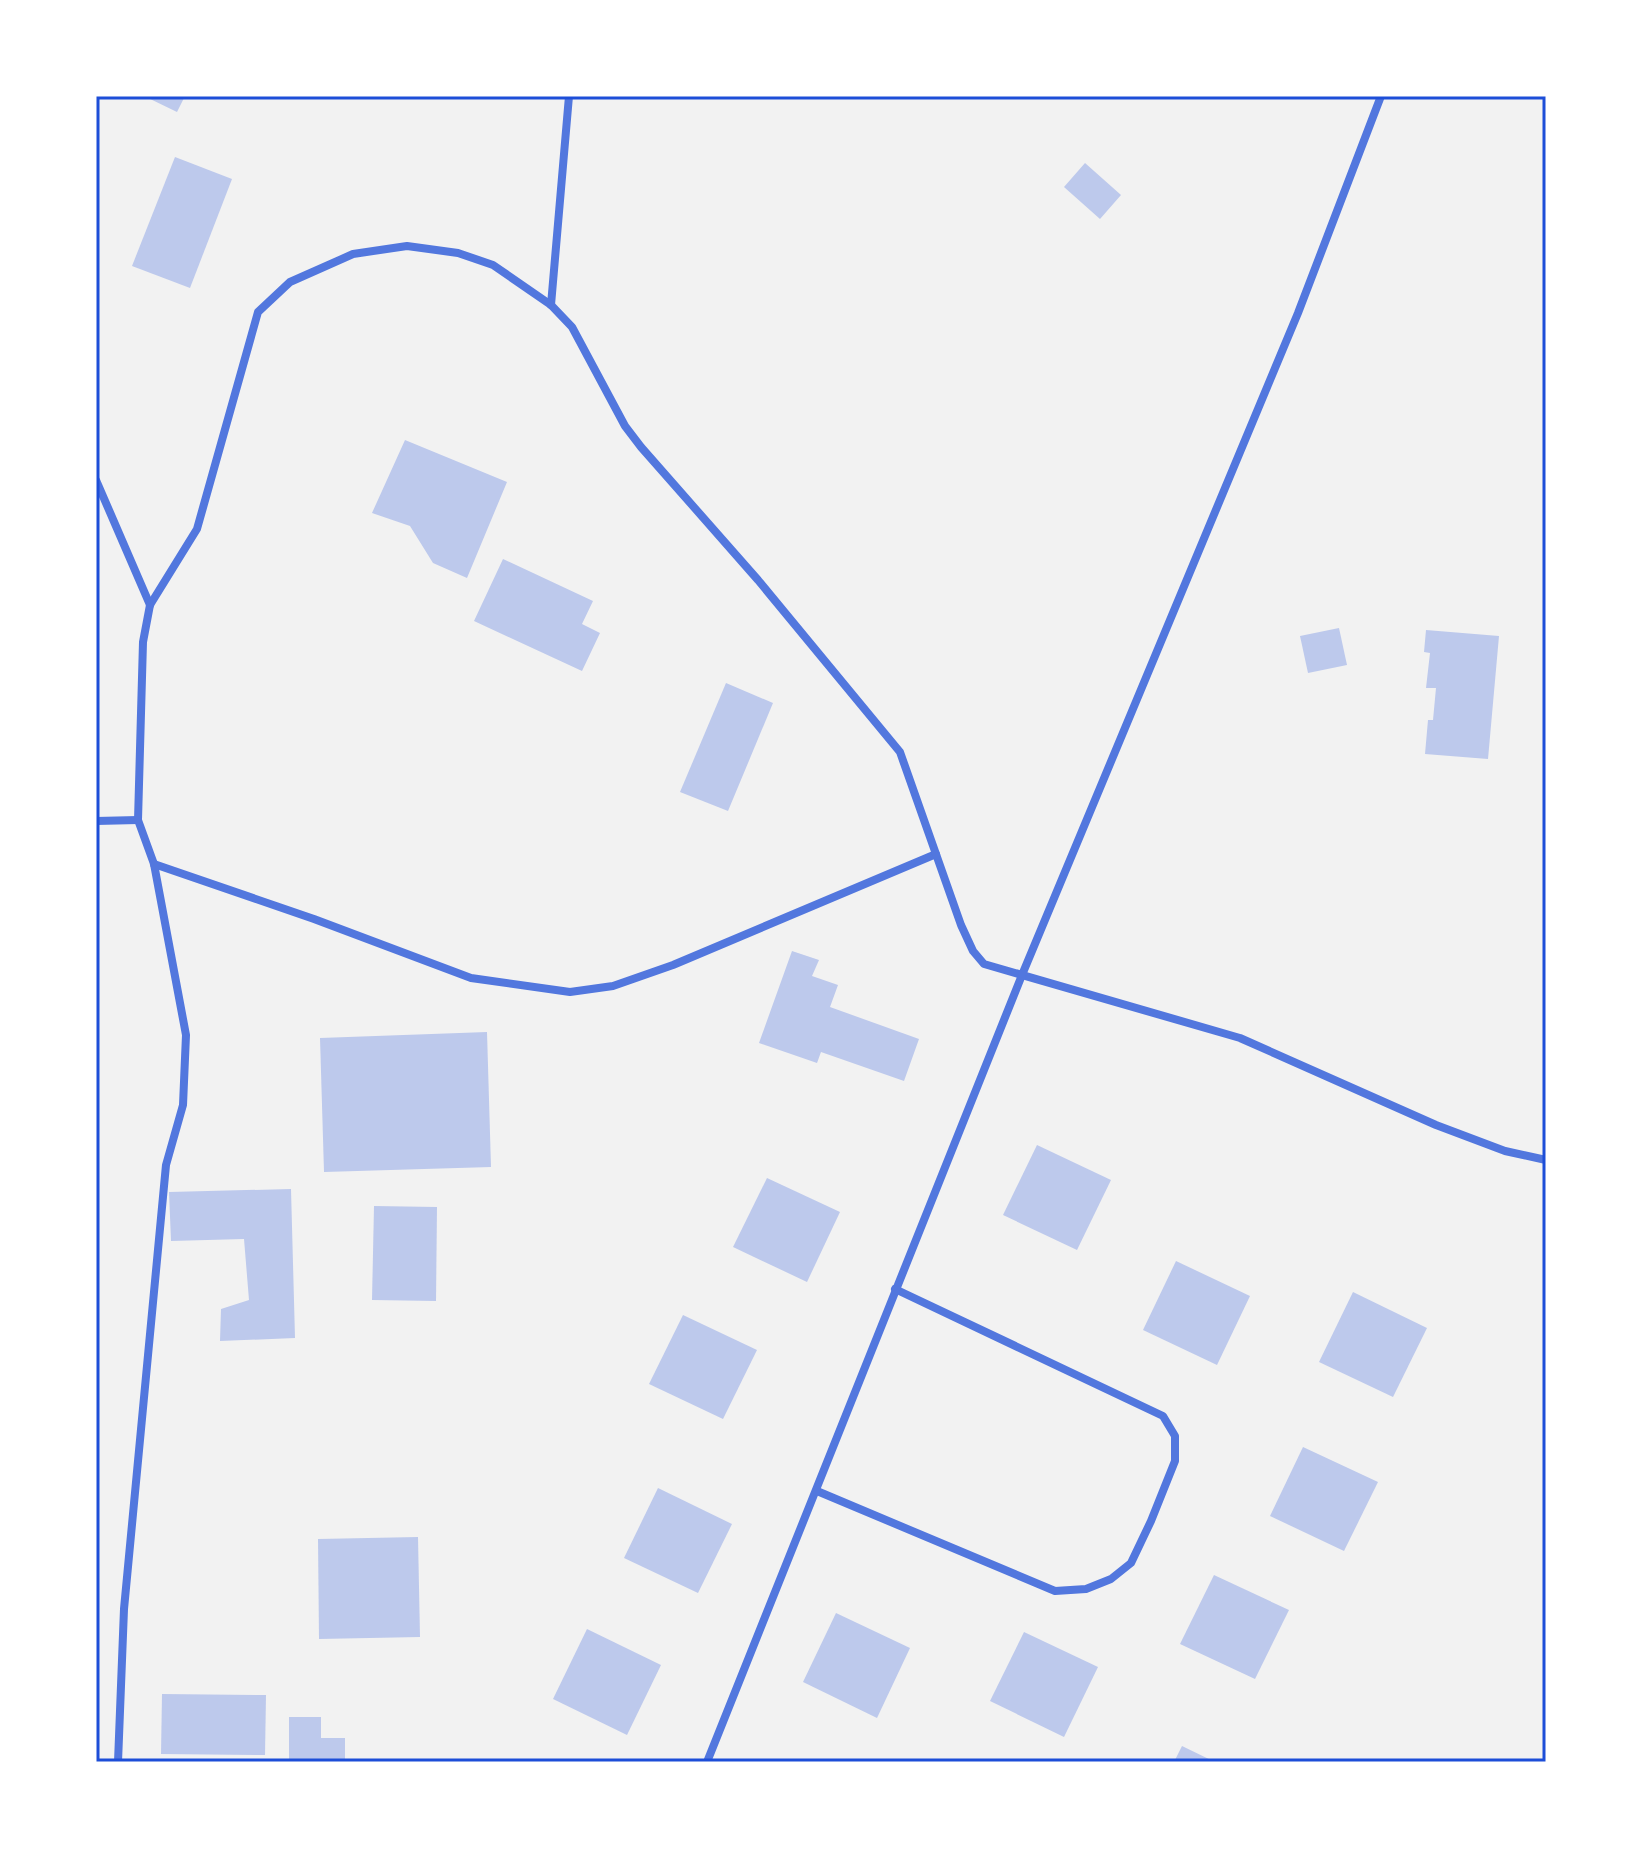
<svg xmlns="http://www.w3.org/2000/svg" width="1642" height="1858" viewBox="0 0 1642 1858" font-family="Signika,sans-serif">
  <rect width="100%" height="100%" fill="#f2f2f2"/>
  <g fill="#bdc9ec">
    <path d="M144,96H185L177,112Z"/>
    <path d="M175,157L232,179L190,288L132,266Z"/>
    <path d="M1085,163L1121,195L1100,219L1064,187Z"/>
    <path d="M405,440L507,482L467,578L433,563L410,526L372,513Z"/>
    <path d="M503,559L593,601L582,624L600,633L582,671L474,621Z"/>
    <path d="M1339,628L1347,665L1308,673L1300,636Z"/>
    <path d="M1426,630L1499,636L1488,759L1425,754L1428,720H1433L1436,688H1426L1430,653L1424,652Z"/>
    <path d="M726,683L773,703L728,811L680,792Z"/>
    <path d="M792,951L819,960L812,976L838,985L830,1007L919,1039L904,1081L821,1052L817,1063L759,1043Z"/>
    <path d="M487,1032L491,1167L324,1172L320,1038Z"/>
    <path d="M1037,1145L1111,1180L1077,1250L1003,1215Z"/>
    <path d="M767,1178L840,1212L807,1282L733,1247Z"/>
    <path d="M291,1189L295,1338L220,1341L221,1309L249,1300L244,1239L171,1241L169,1192Z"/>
    <path d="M374,1206L437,1207L436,1301L372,1300Z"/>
    <path d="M1176,1261L1250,1296L1217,1365L1143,1330Z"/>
    <path d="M1353,1292L1427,1328L1393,1397L1319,1362Z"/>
    <path d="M683,1315L757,1350L723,1419L649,1384Z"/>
    <path d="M1303,1447L1378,1482L1344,1551L1270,1516Z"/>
    <path d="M658,1488L732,1524L698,1593L624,1558Z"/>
    <path d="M418,1537L420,1637L319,1639L318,1539Z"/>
    <path d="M1214,1575L1289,1610L1255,1679L1180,1644Z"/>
    <path d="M836,1613L910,1648L877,1718L803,1682Z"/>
    <path d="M587,1629L661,1665L627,1735L553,1699Z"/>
    <path d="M1024,1632L1098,1667L1064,1737L990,1701Z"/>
    <path d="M162,1694L266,1695L265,1755L161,1754Z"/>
    <path d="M289,1717H321V1738H345V1762H289Z"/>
    <path d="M1182,1746L1215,1762H1174Z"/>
  </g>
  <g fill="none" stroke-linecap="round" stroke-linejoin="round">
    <g stroke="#5277de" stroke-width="8">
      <path d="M551,305L569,96"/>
      <path d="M96,480L150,605"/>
      <path d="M96,821L138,820"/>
      <path d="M154,864L314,919L471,978L570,992L613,986L673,965L936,854"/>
      <path d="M817,1491L1055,1591L1086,1589L1111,1579L1131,1563L1151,1521L1175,1461V1436L1163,1416L895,1289"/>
      <path d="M118,1762L124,1609L166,1165L183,1105L186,1035L154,864L138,820L143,642L150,605L197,529L258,312L290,282L353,254L407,246L458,253L493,265L551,305L572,327L625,426L641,447L758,580L900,752L961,925L973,951L984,964L1240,1038L1436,1125L1505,1151L1546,1160"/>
      <path d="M707,1762L1022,975L1298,313L1381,96"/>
    </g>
  </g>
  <rect width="1642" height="1858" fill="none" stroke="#ffffff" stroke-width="196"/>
  <rect x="98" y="98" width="1446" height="1662" fill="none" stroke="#1d4ed8" stroke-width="3"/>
</svg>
